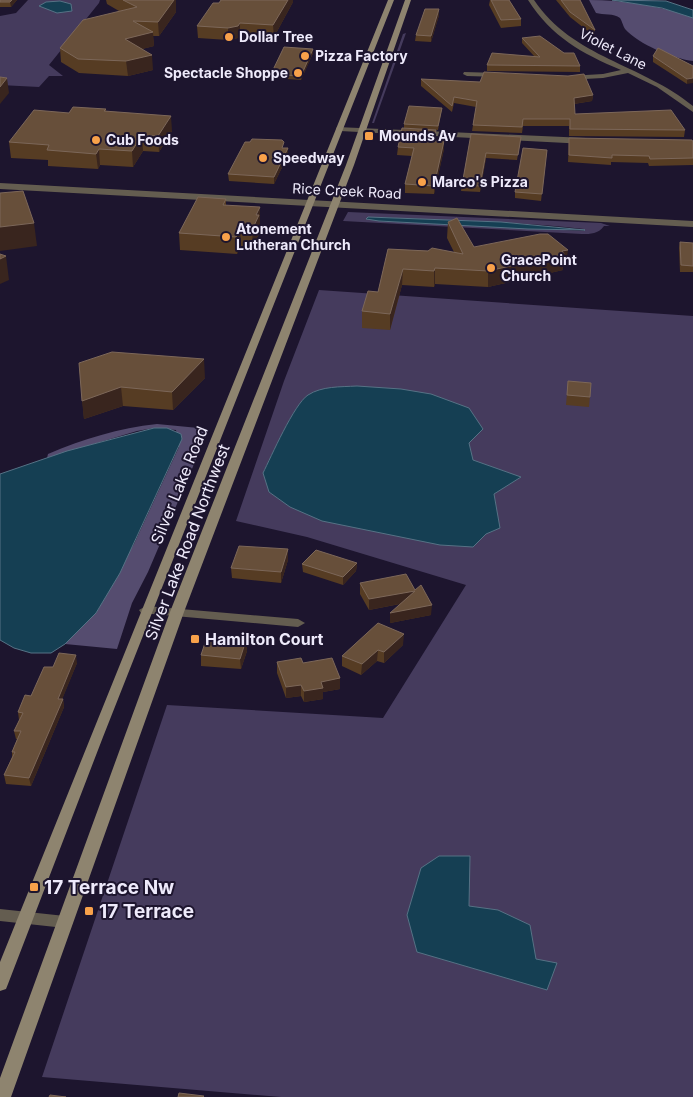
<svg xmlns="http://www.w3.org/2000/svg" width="693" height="1097" viewBox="0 0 693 1097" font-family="Inter,sans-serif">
  <rect width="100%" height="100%" fill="#1d152e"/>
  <g fill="#453b5d" fill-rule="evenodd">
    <path d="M28,0H100L99,3L49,65L63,76H49L39,87L0,85V16L16,13Z"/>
    <path d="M406,33L374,123H372L403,34Z"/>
    <path d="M348,212L601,223L610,226H604C598,234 591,234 582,234L343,221ZM368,217C440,220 512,221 584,229V231L379,221Z"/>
    <path d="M319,290L693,316V1097H281L42,1077L167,705L383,718L466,585L307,537L236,521L284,381Z"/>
  </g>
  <g fill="#554c6f">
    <path d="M589,0C623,0 658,6 690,16L693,18V61C674,59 638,44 625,29C623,26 622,21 620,18C614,13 603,15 596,13Z"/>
    <path d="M157,424L209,429L148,572L132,603L117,649L65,644L96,613L134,544L179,447L176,430L154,428L137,431L47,458L48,454C83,439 119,428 157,424Z"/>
  </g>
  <g fill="#153f53" stroke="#567285">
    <path d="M612,0L666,1L693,10V18L662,8Z"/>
    <path d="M60,1L71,4L72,11L57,13L39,6L46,2Z"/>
    <path d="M368,217L501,222L585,230L528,229L379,221L366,219Z"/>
    <path d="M357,386L401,389L431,394L469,408L483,429L469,443L473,460L521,477L494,494L500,528L486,534L473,547L440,545L322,521L290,507L269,492L263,473C271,457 294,404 308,395C322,386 340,387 357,386Z"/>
    <path d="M154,428H167L181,434L182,439L120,573L96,613L65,644L51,653H31L14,648L0,640V474L67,451Z"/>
    <path d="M439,856H470L469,906L498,910L530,925L536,959L557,963L547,990L417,952L407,915L421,868Z"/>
  </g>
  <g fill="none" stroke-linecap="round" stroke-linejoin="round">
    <g fill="#645d50" fill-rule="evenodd">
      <path d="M528,0H534C573,58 642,64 693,106V112L657,87L628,73L603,78L566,80V76H569L603,74L621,70C581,53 552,37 528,0Z"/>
      <path d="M464,72L499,73L503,75L499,77L467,76L463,74Z"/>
      <path d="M337,127L586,138L590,141L586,144L340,131L336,129Z"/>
      <path d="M146,606L298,619L305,623L298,627L141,613L139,610Z"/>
      <path d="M0,909L65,916L71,918L73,922L71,926L65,928L0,921Z"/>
    </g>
    <path fill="#645d50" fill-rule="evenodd" d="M0,183L693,221V227L0,189Z"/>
    <g fill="#8e846f" fill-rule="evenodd">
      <path d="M388,0H394L103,737L8,984L6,989L0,991V962Z"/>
      <path d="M405,0H411L354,165L184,612L11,1097H0V1078L170,612L346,165Z"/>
    </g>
  </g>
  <g fill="#563c23">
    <path d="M0,0H17L11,7H0Z"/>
    <path d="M106,0H176V12L159,36H153L154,46L142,49L153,70L128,76L79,73L61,62L60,48L119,11L107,4Z"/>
    <path d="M490,0H509L521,19V26L501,28L489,5Z"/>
    <path d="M556,0H580L595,30L594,36L570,17Z"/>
    <path d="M293,2L274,37L240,35L238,38L228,40L198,38L197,26Z"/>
    <path d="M439,15L431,42L415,41L416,35Z"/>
    <path d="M522,38L580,66V72L487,71V65L534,56L522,43Z"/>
    <path d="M313,53L301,80L271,78V74Z"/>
    <path d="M653,56L691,65L687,84L653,62Z"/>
    <path d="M421,79L593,95L592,101L574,104L575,114L685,130L684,137L569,136V126H523L522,133L472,131L476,107L454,103L452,112L421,86Z"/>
    <path d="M442,108L438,130L404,128V124Z"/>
    <path d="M106,109V111L172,131L159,152L143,151L133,167L100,165L98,169L48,166V160L11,158L9,142L69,113Z"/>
    <path d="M471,134L521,137L517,160L486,158L480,192L461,191L462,185Z"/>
    <path d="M436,138V141H444V149L434,194L405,193V184L412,156L397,155L398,147Z"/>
    <path d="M569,138L693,142V165L649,166L648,163L611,162V165L568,162Z"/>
    <path d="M284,148H288V155L274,184L229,181L228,174Z"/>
    <path d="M547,150L541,201L515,198V192Z"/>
    <path d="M226,199V205L260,224L259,225L260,232L253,246H241L237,254L180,250L179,233Z"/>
    <path d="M448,222L474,247L566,266L563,267V270L488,287L435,284L434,287L402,285L390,330L362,328V311L378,292L388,249L454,252L447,238Z"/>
    <path d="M680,242L693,243V272H680L679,248Z"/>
    <path d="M79,363L205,378L173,410L123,406L84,419Z"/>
    <path d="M568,381L591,383L589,407L566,405Z"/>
    <path d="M288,549V560L281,583L232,578L231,568Z"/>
    <path d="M357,563L356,571L343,585L303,572L302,564Z"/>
    <path d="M360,583L415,590L431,615L390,623L400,604L369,610L360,594Z"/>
    <path d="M246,640L247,651L241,669L201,666V655Z"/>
    <path d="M403,645L384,663L377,661L361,675L342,666V656Z"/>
    <path d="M277,662L303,663L340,678V689L323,692V699L304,702L301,696L286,698L277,673Z"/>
    <path d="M77,663L62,699H63L64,707L31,786L6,784L4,775L12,757V752L17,739H16L14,731L19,720L18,712L53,667Z"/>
  </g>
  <g fill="#39251e">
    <path d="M12,0H17L11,7L10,2Z"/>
    <path d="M174,0H176V12L159,36L158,22Z"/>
    <path d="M288,0H293V2L274,37L273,25Z"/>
    <path d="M439,9V15L431,42V36Z"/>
    <path d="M240,23V35L238,38L228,40V28Z"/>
    <path d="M153,32L154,46L126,53L125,39Z"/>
    <path d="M313,49V53L301,80V76Z"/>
    <path d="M152,55L153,70L128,76L126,61Z"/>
    <path d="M7,78L9,93L0,104V87Z"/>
    <path d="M693,78V83L687,84V79Z"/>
    <path d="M593,95L592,101L573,104L574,98Z"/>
    <path d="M171,116L172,131L159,152L158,136Z"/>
    <path d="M142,135L143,151L133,167L132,151Z"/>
    <path d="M444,141V149L434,194V186Z"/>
    <path d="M288,148V155L274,184V177Z"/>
    <path d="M99,149L100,165L98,169L96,154Z"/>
    <path d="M486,153V158L480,192V186Z"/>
    <path d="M260,207V232L253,246L252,230L256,215Z"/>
    <path d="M34,223L37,246L0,251V227Z"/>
    <path d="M240,229L241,246L237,254L236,237Z"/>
    <path d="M568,250L566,266L563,267V270L488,287V271Z"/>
    <path d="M6,256L9,280L0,284V259Z"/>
    <path d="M435,268V284L434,287V271Z"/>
    <path d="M403,269L402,285L390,330V314Z"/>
    <path d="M204,359L205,378L173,410L172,392Z"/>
    <path d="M121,387L123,406L84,419L82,401Z"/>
    <path d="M288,549V560L281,583V572Z"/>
    <path d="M357,563L356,571L343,585V577Z"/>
    <path d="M415,591L414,601L369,610V599Z"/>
    <path d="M432,605L431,615L390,623V613Z"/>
    <path d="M404,634L403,645L384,663V652Z"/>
    <path d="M246,640L247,651L241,669L240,659Z"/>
    <path d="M378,650L377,661L361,675L362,664Z"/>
    <path d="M76,655L77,663L59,707L58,699Z"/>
    <path d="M340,678V689L323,692V699L304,702V691L321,682Z"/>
    <path d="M301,685V696L286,698V687Z"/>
    <path d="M63,699L64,707L31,786L29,778Z"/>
  </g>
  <g fill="#674f3a" stroke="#7c6759">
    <path d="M0,0H12L10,2H0Z"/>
    <path d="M123,0H174L158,22L133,21L153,32L125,39L152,55L126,61L78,59L60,48L83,20L137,7Z"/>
    <path d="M221,0H288L273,25L240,23L238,26L228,28L197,26L213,3H219Z"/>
    <path d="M491,0H509L521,19L501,20Z"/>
    <path d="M561,0H580L595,30L570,12Z"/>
    <path d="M425,9H439L431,36L416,35Z"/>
    <path d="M540,36L564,53H574L580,66L487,65L492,53L540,57L522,38Z"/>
    <path d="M284,47L313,49L301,76L271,74Z"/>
    <path d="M658,48L693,66V78L687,79L653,56Z"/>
    <path d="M484,72L568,76L584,74L593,95L574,98L575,114L671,110L685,130L570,129V119H523L522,127L473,125L477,101L454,97L452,106L421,79L480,82Z"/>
    <path d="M0,77L7,78L0,87Z"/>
    <path d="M409,106L442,108L438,126L404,124Z"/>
    <path d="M73,107L106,109L104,111L171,116L158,136L142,135L132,151L99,149L96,154L47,150L49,145L9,142L34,110L69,113Z"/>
    <path d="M402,128L436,130L434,141H444L434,186L405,184L414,148L398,147Z"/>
    <path d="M471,134L521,137L518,155L486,153L480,186L462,185Z"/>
    <path d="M569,138L692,140L693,142V158L650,159L649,156L612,155V158L569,155Z"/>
    <path d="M252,139L282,140L284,142L282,148H288L274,177L228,174L245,142H250Z"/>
    <path d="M523,148L547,150L542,194L515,192Z"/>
    <path d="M23,191L34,223L0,227V193Z"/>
    <path d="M198,197L226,199L223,205L260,207L256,215H259L252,230L240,229L236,237L179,233Z"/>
    <path d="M457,218L474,247L540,234H548L568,250L562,251L564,254L488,271L435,268L434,271L403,269L390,314L362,311L368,291L378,292L388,249L428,251L432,248L463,254L448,222Z"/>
    <path d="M680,242L693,243V266L681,265Z"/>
    <path d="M0,254L6,256L0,259Z"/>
    <path d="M112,352L204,359L172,392L121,387L82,401L79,363Z"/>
    <path d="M568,381L591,383L590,397L567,395Z"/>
    <path d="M239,546L288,549L281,572L231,568Z"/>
    <path d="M316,550L357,563L343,577L302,564Z"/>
    <path d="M406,574L415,590L421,585L432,605L390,613L415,591L369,599L360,583Z"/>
    <path d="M378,623L404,634L384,652L378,650L362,664L342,656Z"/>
    <path d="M207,637L246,640L240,659L201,655Z"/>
    <path d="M59,653L76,655L58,699H63L29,778L4,775L15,752H12L21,731H14L23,713L18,712L25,695L31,696L44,667H53Z"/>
    <path d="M301,658L303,663L332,658L340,678L321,682L323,688L304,691L301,685L286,687L277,662Z"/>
    <path d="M179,1093L204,1096L203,1097H178Z"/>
    <path d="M50,1095L66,1097H49Z"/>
  </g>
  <g fill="#f8a14a" stroke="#1d152e" stroke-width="2">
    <circle cx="229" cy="37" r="5"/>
    <circle cx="305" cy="56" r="5"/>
    <circle cx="298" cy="73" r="5"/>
    <rect x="364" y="131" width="10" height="10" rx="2.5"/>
    <circle cx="96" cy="140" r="5"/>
    <circle cx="263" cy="158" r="5"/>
    <circle cx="422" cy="182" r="5"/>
    <circle cx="226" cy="237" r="5"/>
    <circle cx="491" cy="268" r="5"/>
    <rect x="190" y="634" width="10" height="10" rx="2.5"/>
    <rect x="29" y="882" width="10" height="10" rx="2.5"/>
    <rect x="84" y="906" width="10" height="10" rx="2.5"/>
  </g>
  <g text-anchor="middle" stroke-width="4" stroke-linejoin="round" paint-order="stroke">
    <g font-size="14" font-weight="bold" fill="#eeeafb" stroke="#1d152e" text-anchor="start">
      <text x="239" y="42">Dollar Tree</text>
      <text x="315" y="61">Pizza Factory</text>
      <text x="288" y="78" text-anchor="end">Spectacle Shoppe</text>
      <text x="379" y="141">Mounds Av</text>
      <text x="106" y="145">Cub Foods</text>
      <text x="273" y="163">Speedway</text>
      <text x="432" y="187">Marco's Pizza</text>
      <text x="236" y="234">Atonement<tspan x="236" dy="16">Lutheran Church</tspan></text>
      <text x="501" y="265">GracePoint<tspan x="501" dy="16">Church</tspan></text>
    </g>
    <g font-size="14" fill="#eeeafb" stroke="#1d152e">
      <text transform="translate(613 49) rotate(27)" y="5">Violet Lane</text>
      <text transform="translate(347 191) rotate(3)" y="5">Rice Creek Road</text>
    </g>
    <g font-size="16" fill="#eeeafb" stroke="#1d152e">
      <text transform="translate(179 485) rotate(-68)" y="6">Silver Lake Road</text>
      <text transform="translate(187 542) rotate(-69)" y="6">Silver Lake Road Northwest</text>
    </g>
    <g font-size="16" font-weight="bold" fill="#eeeafb" stroke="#1d152e" text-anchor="start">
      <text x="205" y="645">Hamilton Court</text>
    </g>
    <g font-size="19" font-weight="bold" fill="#eeeafb" stroke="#1d152e" text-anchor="start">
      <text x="44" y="894">17 Terrace Nw</text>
      <text x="99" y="918">17 Terrace</text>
    </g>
  </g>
</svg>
